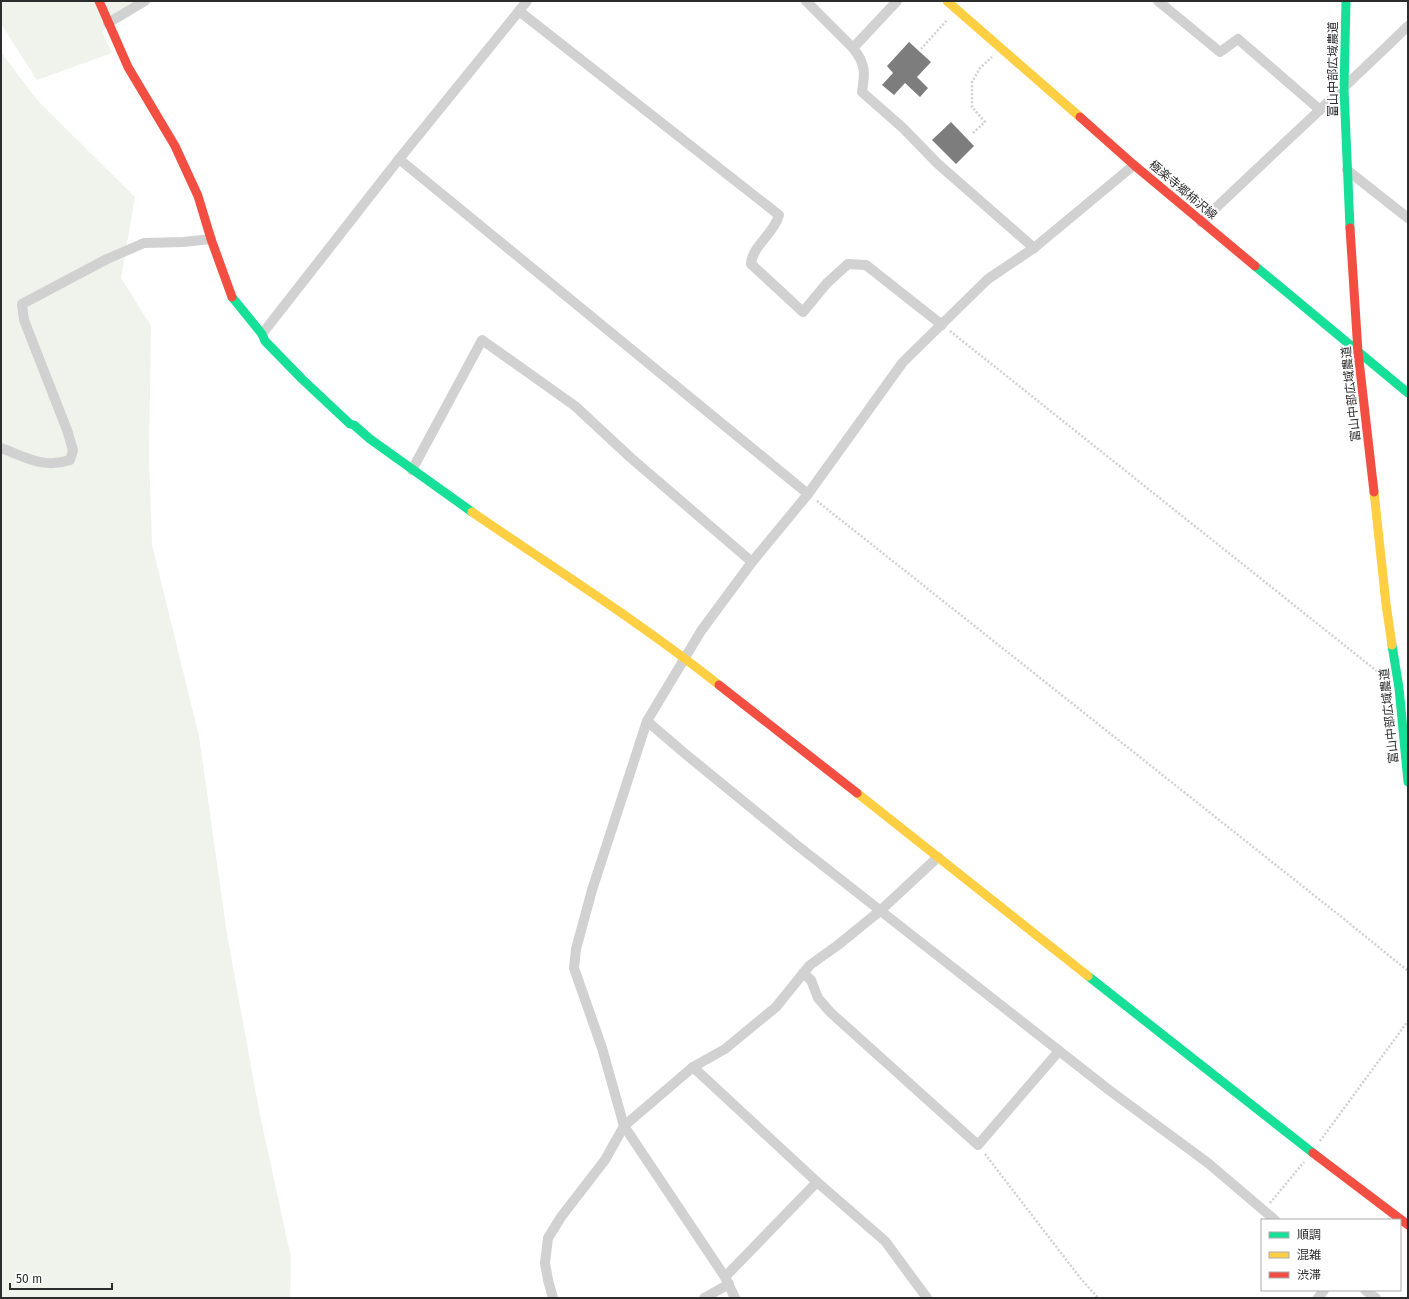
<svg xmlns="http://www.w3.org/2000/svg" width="1409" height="1299" viewBox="0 0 1409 1299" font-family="'Fira Sans','Noto Sans JP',sans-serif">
  <rect width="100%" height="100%" fill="#fff"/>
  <g fill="#f0f3eb">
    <path d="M1,1H153L102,31L112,53L37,80L1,24Z"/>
    <path d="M1,52L37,100L135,197L121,278L151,326L149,455L152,545L199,736L227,934L259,1110L291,1258L290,1298H1Z"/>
  </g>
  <g fill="#7d7d7d">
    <path d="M909,42L931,62L917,77L928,88L920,97L905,83L894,95L882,85L893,73L887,66Z"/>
    <path d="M951,122L974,146L956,164L932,140Z"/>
  </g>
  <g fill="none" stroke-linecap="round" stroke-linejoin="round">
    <g stroke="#d1d1d1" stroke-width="2.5" stroke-dasharray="2 2" stroke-linecap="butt">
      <path d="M921,49L948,19"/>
      <path d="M973,133L985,122L972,107V82L980,68L992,57"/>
      <path d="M950,331L1383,676"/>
      <path d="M817,501L1344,919L1408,971"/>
      <path d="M1320,1141L1408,1021"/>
      <path d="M985,1154L1081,1279L1098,1298"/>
      <path d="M1270,1203L1304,1162"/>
    </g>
    <g stroke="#d1d1d1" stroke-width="10">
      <path d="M527,1L519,11L779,215C774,234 752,246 751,264L803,312L827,283L848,264L866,265L942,325"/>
      <path d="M806,1L853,48"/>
      <path d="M897,1L853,48C866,64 865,73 862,92L903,128L938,164L1034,248"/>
      <path d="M1158,1L1220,52L1238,39L1320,110"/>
      <path d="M519,11L399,159L808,494"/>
      <path d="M108,23L145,1"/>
      <path d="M1347,170L1408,218"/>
      <path d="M1201,222C1270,156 1340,92 1408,26"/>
      <path d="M262,334L399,159"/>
      <path d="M1,448C25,457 44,469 70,460L73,450L67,430L24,320L22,304L107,259L144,243L183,242L211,239"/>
      <path d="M412,470L482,340L575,406L631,458L752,562"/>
      <path d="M647,721L683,752L798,846L1109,1090L1208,1163L1275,1220"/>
      <path d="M803,973L811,980L818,998L830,1012L978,1145L1059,1051"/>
      <path d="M693,1067L817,1182L725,1277"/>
      <path d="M817,1182L885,1241L927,1298"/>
      <path d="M1365,1290L1376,1298"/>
      <path d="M553,1298L548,1280L545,1263L548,1238L561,1217L605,1160L624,1126L693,1067L725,1049L776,1007L810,965L838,945L881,910L938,857"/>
      <path d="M704,1298L729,1284"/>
      <path d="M735,1298L725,1277L624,1126L602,1048L574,968L576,949L592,890L647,721L701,631L752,562L808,494L903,362L988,279L1034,248L1134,165"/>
      <path d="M1318,1298L1324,1290"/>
    </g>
    <g stroke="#16e098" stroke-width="9">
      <path d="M1346,1L1344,89L1350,228"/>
      <path d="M1255,266L1408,393"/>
      <path d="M232,297L262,334L265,341L302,379L350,424L354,425L370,439L472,512"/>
      <path d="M1392,645L1399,688L1408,782"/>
      <path d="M1088,976L1313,1153"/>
    </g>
    <g stroke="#ffcf43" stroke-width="9">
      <path d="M947,1L1080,117"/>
      <path d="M1374,492L1386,604L1392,645"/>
      <path d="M472,512C555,569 640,622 719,685"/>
      <path d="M857,793L1088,976"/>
    </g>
    <g stroke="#f24e42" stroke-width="9">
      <path d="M99,1L128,67L175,146L198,196L211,239L232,297"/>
      <path d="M1080,117L1134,165L1255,266"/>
      <path d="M1350,228L1358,352L1374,492"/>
      <path d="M719,685L857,793"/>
      <path d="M1313,1153L1408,1225"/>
    </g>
  </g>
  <g text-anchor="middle" stroke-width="4" stroke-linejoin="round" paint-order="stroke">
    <g font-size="12" fill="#2c2c2c" stroke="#fff">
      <text transform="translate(1333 69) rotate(-90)" y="4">富山中部広域農道</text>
      <text transform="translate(1183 190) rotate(40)" y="4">極楽寺郷柿沢線</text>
      <text transform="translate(1351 394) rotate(-96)" y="4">富山中部広域農道</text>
      <text transform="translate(1389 716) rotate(-96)" y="4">富山中部広域農道</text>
    </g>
  </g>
  <rect width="1409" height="1299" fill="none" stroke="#2c2c2c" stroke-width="4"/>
  <rect x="1261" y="1219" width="140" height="72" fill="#ffffff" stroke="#ababab"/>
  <rect x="1269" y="1232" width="20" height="6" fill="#16e098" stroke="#ababab"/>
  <text x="1297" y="1239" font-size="12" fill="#2c2c2c">順調</text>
  <rect x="1269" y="1252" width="20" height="6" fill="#ffcf43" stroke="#ababab"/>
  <text x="1297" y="1259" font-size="12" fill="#2c2c2c">混雑</text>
  <rect x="1269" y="1272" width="20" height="6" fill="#f24e42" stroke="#ababab"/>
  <text x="1297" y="1279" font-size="12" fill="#2c2c2c">渋滞</text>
  <path d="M10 1283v6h102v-6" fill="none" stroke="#2c2c2c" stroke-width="2"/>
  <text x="16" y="1283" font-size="12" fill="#2c2c2c" stroke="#ffffff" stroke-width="3" paint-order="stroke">50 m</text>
</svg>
